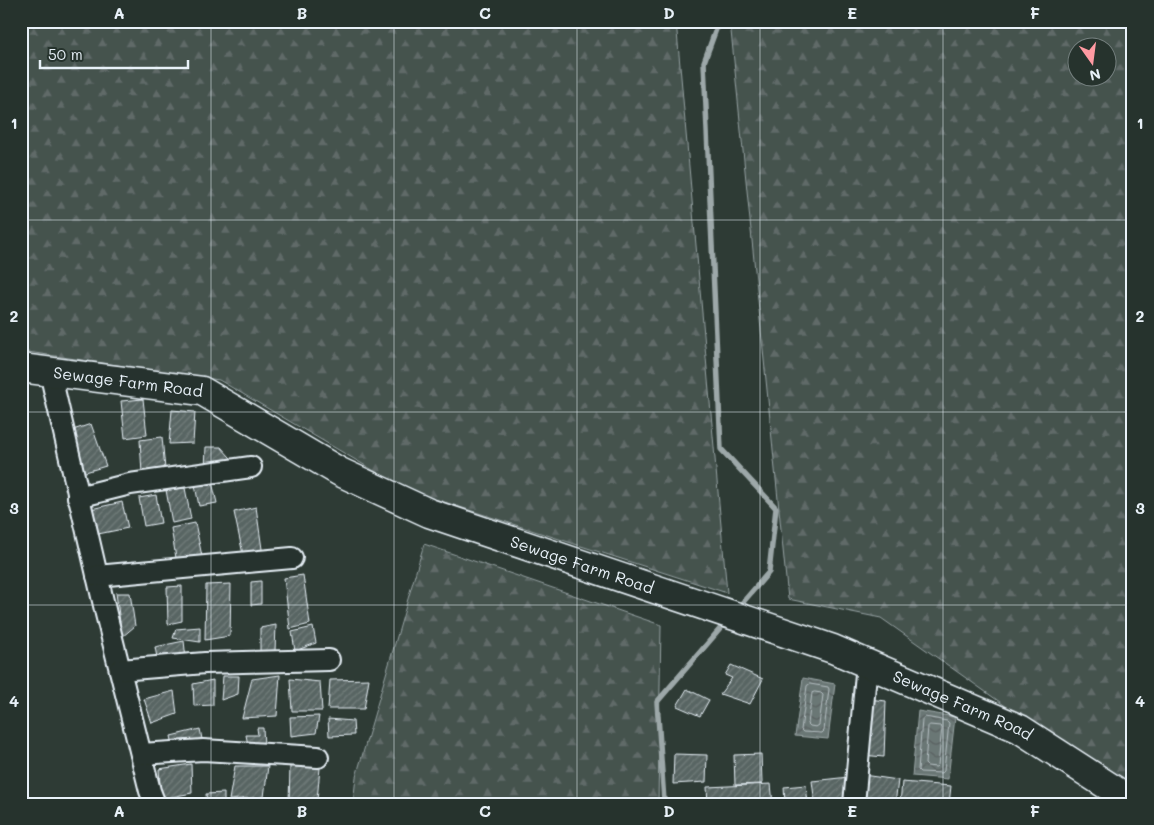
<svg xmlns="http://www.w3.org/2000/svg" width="1154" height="825" viewBox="0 0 1154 825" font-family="Mali,sans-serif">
  <defs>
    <pattern id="forest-firs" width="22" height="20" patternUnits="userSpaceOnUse" patternTransform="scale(1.25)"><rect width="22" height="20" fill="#45524e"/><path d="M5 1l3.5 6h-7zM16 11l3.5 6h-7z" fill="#606b68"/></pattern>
    <pattern id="water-waves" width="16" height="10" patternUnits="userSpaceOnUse" patternTransform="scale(1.25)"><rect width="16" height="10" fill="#6b7775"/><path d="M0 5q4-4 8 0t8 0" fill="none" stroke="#586060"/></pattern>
    <pattern id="building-hatch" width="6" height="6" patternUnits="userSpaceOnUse" patternTransform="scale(1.25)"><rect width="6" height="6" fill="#596563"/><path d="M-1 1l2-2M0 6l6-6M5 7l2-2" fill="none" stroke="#717c7a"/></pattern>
  </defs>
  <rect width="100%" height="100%" fill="#2e3b35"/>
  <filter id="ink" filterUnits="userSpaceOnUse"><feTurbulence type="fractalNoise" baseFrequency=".02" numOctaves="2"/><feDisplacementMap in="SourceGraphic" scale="10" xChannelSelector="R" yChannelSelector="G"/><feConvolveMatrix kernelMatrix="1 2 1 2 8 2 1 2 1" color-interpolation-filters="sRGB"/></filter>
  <g filter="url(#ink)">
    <g fill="url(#forest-firs)" stroke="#96a2a3" fill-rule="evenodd">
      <path d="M21,21H676L727,593L407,490L219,380L21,351Z"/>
      <path d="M730,21H1133V796L881,618L788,599ZM1076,48H1106V78H1076Z"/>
      <path d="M424,544L661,625L658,804H353L356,777Z"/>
    </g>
    <g fill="url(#water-waves)" stroke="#9da8a9">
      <path d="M803,678L835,684L828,739L795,736Z"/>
      <path d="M918,711L955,717L948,779L912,776Z"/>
    </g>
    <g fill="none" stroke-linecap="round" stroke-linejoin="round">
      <g stroke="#b6c0c4" stroke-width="1">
        <path d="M810,684L828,687L829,689L824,731L822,733L803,732L801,730L807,686Z"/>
        <path d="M815,692L821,693L823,695L819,725L816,727L810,726L808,724L812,693Z"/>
        <path d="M925,717L947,721L949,723L944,771L942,773L920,772L918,770L922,720Z"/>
        <path d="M930,725L940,726L942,728L938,765L936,767L927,766L925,764L928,727Z"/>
      </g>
      <g stroke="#9da8a9" stroke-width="5.5">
        <path d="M719,21L704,62L721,449L776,508L769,572L737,609"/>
        <path d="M664,801L657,702L726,622"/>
      </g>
    </g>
    <g fill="url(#building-hatch)" stroke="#e8f1f8">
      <path d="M143,399L147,435L125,438L121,401Z"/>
      <path d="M172,410L195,412L193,443L169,444Z"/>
      <path d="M91,424L106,466L82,473L67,432Z"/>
      <path d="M162,437L165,469L142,474L140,440Z"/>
      <path d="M206,447H221L238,466L205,469Z"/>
      <path d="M212,482L217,503L199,506L195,485Z"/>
      <path d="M185,488L191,519L172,523L166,490Z"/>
      <path d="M156,495L161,523L144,526L139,498Z"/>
      <path d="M122,502L128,528L98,534L91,509Z"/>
      <path d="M256,507L263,556L244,559L234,512Z"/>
      <path d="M195,523L203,561L177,564L171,528Z"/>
      <path d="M303,575L310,624L290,629L284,578Z"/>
      <path d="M261,581V604L251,605V582Z"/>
      <path d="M231,584L230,636L205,640L206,585Z"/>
      <path d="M182,586V621L168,624L167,587Z"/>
      <path d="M116,593H130L135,626L122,637Z"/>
      <path d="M276,625L275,651L260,654V628Z"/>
      <path d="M200,627V642L173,638L176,629Z"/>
      <path d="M313,627L316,643L295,651L292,632Z"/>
      <path d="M184,641L186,659L158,663L155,647Z"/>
      <path d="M731,665L763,679L750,704L720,694L732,678L725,675Z"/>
      <path d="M280,675L277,716L242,718L252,679Z"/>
      <path d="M223,676H239L238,694L221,700Z"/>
      <path d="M290,679L320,682L322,711H292Z"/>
      <path d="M369,679L364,709H328L330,680Z"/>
      <path d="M213,680V705L194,706L193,684Z"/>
      <path d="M687,689L709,700L700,716L677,706Z"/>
      <path d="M174,691L177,714L152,723L144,699Z"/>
      <path d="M868,699L886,701L884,757L862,755Z"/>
      <path d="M319,716L316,733L291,736L290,717Z"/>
      <path d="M328,719L353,721L354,735L329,736Z"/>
      <path d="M257,728H263L264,746L249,750L246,735H258Z"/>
      <path d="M200,729L202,739L173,745L171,736Z"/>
      <path d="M674,754L707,755L706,782L673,784Z"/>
      <path d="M761,754L762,784L735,785L734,755Z"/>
      <path d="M191,764L192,793L161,799L159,769Z"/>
      <path d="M235,766H268L264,797L229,800Z"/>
      <path d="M290,766L320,768L317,800L289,802Z"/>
      <path d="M863,775L898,780L895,804H859Z"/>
      <path d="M849,777L850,804H815L812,781Z"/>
      <path d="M902,782L951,786L949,804H900Z"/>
      <path d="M771,784L773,804H708L707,787Z"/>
      <path d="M806,785L808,804H785L784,787Z"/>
      <path d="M224,793V804H207L206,794Z"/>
      <path d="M273,800L272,804H246Z"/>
    </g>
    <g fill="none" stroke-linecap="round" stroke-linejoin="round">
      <g stroke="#e8f1f8" stroke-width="24">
        <g id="minor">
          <path d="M50,372L106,614L150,791L155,804"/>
          <path d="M78,497L130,484L251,467"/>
          <path d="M97,576L292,558"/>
          <path d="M120,670L205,663L329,660"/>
          <path d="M141,754L203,750L318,757"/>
          <path d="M854,804L867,663"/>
        </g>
      </g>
      <g stroke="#e8f1f8" stroke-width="31">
        <g id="secondary">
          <path id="s1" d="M21,368L202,391L340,472L429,513L833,649L1020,729L1133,802"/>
        </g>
      </g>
      <use href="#minor" stroke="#26332d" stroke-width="20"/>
      <use href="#secondary" stroke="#26332d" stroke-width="28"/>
    </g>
  </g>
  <path fill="none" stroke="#e8f1f8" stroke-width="1" stroke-opacity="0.55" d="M211,21V804M394,21V804M577,21V804M760,21V804M943,21V804M21,220H1133M21,412H1133M21,605H1133"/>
  <g text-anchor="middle" stroke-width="4" stroke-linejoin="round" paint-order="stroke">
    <g font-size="16" fill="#e8f1f8" stroke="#26332d">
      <text dy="6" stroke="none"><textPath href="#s1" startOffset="108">Sewage Farm Road</textPath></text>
      <text dy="6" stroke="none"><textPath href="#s1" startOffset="602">Sewage Farm Road</textPath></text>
      <text dy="6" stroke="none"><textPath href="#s1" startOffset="1008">Sewage Farm Road</textPath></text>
    </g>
  </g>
  <rect width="1154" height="825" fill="none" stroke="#26332d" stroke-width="55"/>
  <g transform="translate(1092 62) rotate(166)"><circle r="24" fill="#26332d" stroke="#747f7e"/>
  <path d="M0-4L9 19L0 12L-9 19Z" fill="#ff9aa2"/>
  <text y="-8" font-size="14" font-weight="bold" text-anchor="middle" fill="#e8f1f8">N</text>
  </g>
  <path d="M40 60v8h148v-8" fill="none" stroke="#e8f1f8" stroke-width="2.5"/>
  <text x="48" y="60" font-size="15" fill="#e8f1f8" stroke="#26332d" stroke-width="4" paint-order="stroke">50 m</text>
  <rect x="28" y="28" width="1098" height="770" fill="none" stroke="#e8f1f8" stroke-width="2"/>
  <g font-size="16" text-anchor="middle" font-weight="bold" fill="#e8f1f8">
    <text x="119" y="19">A</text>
    <text x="302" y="19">B</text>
    <text x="485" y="19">C</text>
    <text x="669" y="19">D</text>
    <text x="852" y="19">E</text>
    <text x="1035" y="19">F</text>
    <text x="14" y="129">1</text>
    <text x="1140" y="129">1</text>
    <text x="14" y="322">2</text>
    <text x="1140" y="322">2</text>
    <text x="14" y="514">3</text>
    <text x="1140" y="514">3</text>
    <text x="14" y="707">4</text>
    <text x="1140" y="707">4</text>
    <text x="119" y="817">A</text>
    <text x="302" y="817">B</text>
    <text x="485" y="817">C</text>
    <text x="669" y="817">D</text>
    <text x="852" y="817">E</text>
    <text x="1035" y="817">F</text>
  </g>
</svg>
